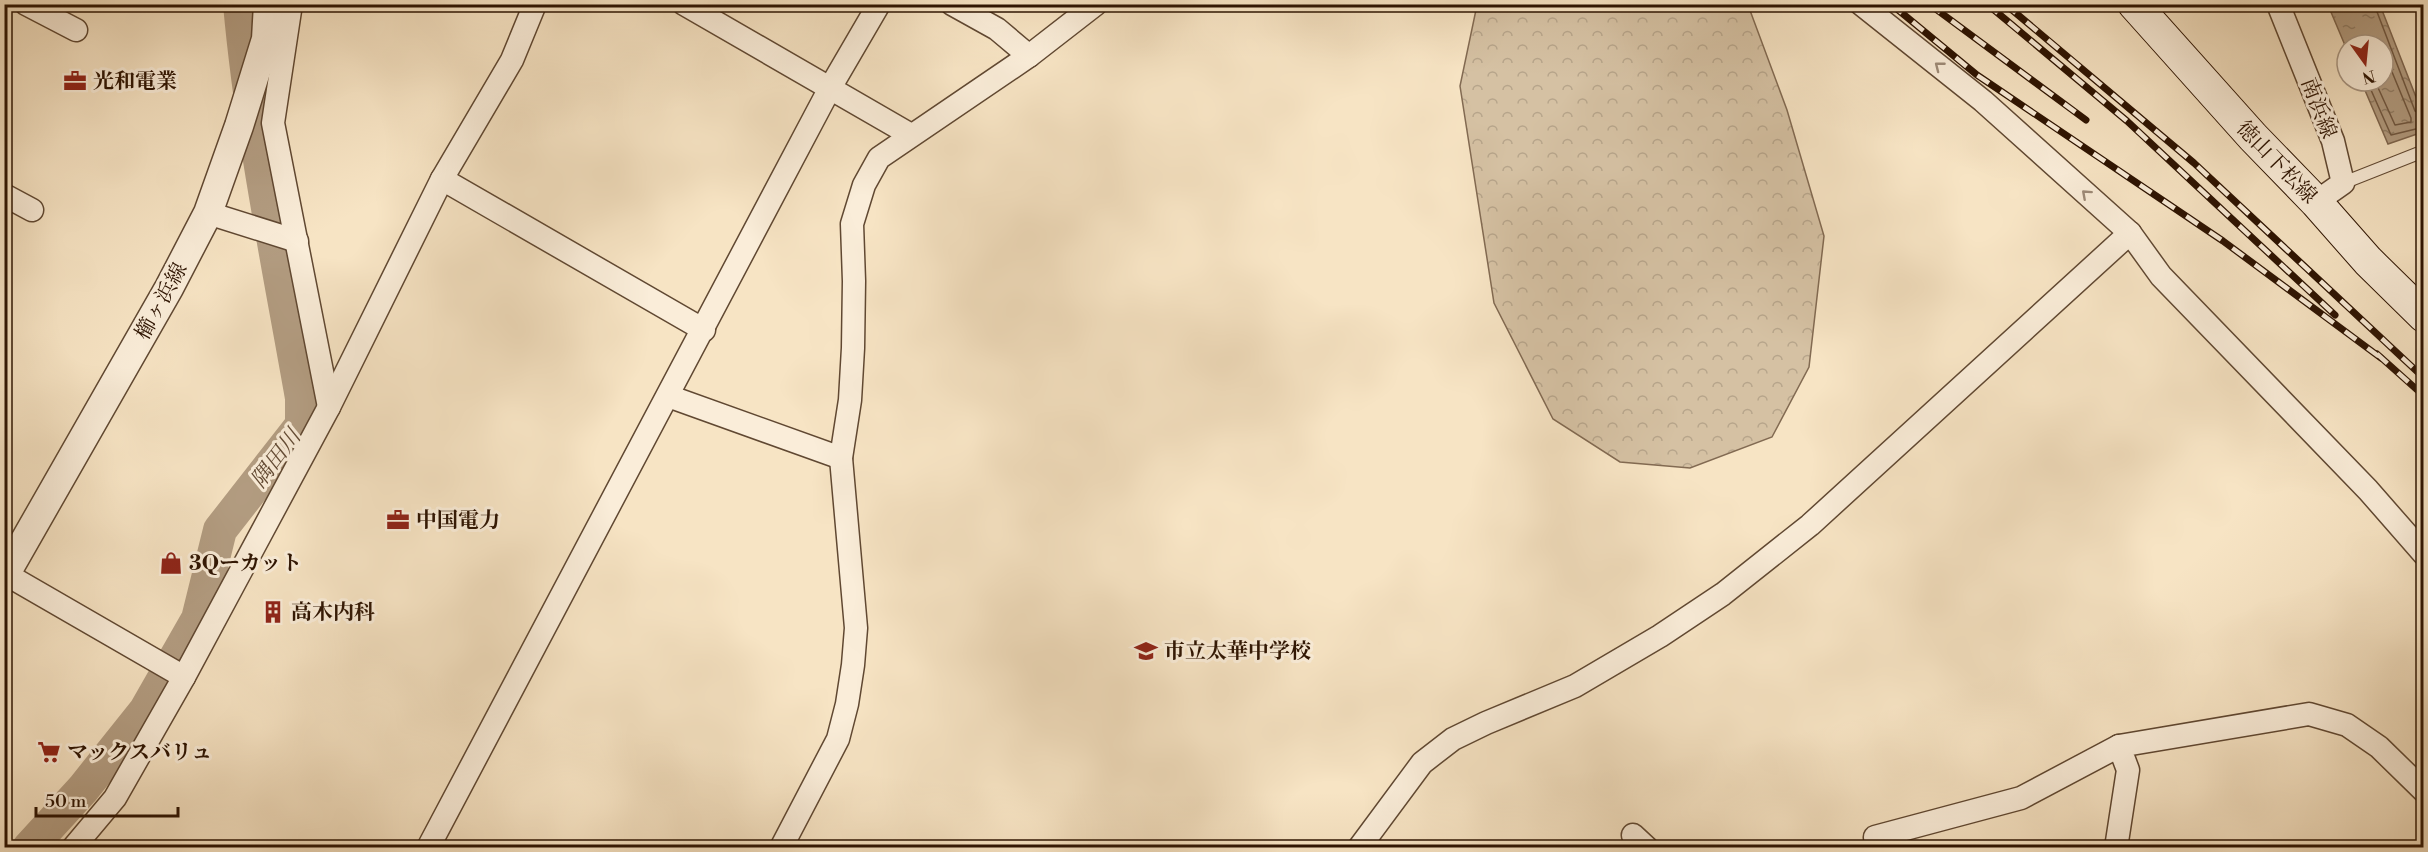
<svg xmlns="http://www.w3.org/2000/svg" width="2428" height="852" viewBox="0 0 2428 852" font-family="'Libre Bodoni','Noto Serif JP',serif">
  <defs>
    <pattern id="forest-crowns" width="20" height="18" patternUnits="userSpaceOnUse" patternTransform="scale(1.5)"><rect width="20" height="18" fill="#d5c1a3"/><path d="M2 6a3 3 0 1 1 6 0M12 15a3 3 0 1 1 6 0" fill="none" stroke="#b7a58b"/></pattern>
    <pattern id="water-ripples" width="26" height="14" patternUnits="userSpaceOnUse" patternTransform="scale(1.5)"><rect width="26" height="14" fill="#b39d82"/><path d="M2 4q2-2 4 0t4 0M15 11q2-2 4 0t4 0" fill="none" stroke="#927f68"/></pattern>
  </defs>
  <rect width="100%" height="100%" fill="#f7e4c4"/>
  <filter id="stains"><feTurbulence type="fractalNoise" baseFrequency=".00333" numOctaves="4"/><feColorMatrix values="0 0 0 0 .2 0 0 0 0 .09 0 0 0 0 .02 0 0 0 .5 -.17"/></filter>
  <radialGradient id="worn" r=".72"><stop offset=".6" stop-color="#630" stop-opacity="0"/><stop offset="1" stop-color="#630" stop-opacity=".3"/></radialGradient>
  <path fill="url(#forest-crowns)" stroke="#826a52" stroke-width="1.5" d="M1477,5H1748L1787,110L1824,236L1809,367L1772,437L1690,468L1620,462L1553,419L1494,303L1460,86Z"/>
  <path fill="url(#water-ripples)" stroke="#7e664f" stroke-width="1.5" d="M2328,5H2380L2423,115V132L2388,144L2361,81H2383V45H2347V50Z"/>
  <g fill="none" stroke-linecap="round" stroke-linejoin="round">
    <g stroke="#705842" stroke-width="1.5">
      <path d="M2374,4L2415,111L2424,115"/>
      <path d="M2367,81L2391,135L2424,127"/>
      <path d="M2375,81L2395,125L2411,122V118L2383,50"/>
    </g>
    <path stroke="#b39d82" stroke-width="34" d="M29,848L83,789L146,710L198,619L220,530L302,425V398C279,267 252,137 240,4"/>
    <g stroke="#604832" stroke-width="14">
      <path id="service" d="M2343,183L2424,151"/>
    </g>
    <g stroke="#604832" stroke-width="25">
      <g id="minor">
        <path d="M26,4L76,30"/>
        <path d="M291,4L273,123L329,407"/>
        <path d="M684,4L911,135"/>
        <path d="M952,4L997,29L1029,56"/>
        <path d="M1861,4L1983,101L2130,233L2161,276L2368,490L2424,554"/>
        <path d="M2278,4L2333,141L2343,183L2316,202"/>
        <path d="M442,179L704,330"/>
        <path d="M4,195L32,210"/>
        <path d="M208,213L297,241"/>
        <path d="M668,396L841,458"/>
        <path d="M4,573L184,677"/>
        <path d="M1633,835L1647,848"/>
        <path d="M73,848L115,798L184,677L329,407L442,179L512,60L535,4"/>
        <path d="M428,848L830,88L879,4"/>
        <path d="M781,848L838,739L847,704L853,665L856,628L841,458L850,400L853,348L854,281L852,224L864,185L879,158L1029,56L1096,4"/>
        <path d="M1359,848L1422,763L1453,739L1486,723L1575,686L1660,636L1723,594L1810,525L2130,233"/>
        <path d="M1876,848L1875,837L2021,798L2119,746"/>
        <path d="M2116,848L2128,770L2119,746L2309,714L2347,725L2379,747L2424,791"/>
      </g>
    </g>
    <g stroke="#604832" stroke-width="31">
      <path id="tertiary" d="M4,577L169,288L208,213L239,126L266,39L268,4"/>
    </g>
    <g stroke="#2e1402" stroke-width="34">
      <path id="secondary" d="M2134,4L2253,137L2316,202L2368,261L2424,316"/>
    </g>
    <use href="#service" stroke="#faedd9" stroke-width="12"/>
    <use href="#minor" stroke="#faedd9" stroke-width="22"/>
    <use href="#tertiary" stroke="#faedd9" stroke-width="28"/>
    <use href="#secondary" stroke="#faedd9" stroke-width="32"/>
    <g stroke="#2e1402" stroke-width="7">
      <g id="rail">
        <path d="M1891,4L1977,75L2223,241L2381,358"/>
        <path d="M1929,4L2086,120"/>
        <path d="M1987,4L2127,121L2335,315"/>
        <path d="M2005,4L2194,163L2424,378"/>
        <path d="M2377,354L2424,396"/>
      </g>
    </g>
    <use href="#rail" stroke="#faedd9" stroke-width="4.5" stroke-dasharray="14" stroke-linecap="butt"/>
  </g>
  <defs><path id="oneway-chevron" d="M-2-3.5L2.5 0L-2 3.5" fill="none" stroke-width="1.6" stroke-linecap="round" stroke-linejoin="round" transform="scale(1.5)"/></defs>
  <g stroke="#9e8b78">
    <use href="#oneway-chevron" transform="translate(1939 66) rotate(-142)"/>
    <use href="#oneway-chevron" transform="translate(2086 194) rotate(-138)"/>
  </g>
  <defs>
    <g id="office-bare" transform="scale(1.8)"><path d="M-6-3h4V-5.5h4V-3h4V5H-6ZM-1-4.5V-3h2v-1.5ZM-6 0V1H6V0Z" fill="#8f2418" stroke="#faedd9" stroke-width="2.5" paint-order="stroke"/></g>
    <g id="shop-bare" transform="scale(1.8)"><path d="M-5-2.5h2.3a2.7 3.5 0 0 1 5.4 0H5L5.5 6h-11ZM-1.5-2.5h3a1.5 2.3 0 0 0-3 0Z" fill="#8f2418" stroke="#faedd9" stroke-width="2.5" paint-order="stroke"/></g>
    <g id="building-bare" transform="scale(1.8)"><path d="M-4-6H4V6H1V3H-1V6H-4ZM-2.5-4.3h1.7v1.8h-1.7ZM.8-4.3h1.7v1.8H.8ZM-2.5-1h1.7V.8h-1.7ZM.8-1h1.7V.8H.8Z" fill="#8f2418" stroke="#faedd9" stroke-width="2.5" paint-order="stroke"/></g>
    <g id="school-bare" transform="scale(1.8)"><path d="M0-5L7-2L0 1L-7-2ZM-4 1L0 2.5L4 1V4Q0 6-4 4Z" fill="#8f2418" stroke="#faedd9" stroke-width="2.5" paint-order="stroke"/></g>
    <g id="supermarket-bare" transform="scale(1.8)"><path d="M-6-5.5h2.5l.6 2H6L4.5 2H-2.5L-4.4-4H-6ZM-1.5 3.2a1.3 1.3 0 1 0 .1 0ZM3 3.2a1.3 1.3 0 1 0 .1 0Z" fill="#8f2418" stroke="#faedd9" stroke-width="2.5" paint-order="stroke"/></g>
  </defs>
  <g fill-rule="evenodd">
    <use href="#office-bare" x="75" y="81"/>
    <use href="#office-bare" x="398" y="520"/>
    <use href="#shop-bare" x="171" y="563"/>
    <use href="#building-bare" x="273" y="612"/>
    <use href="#school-bare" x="1146" y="651"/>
    <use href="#supermarket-bare" x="49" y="752"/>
  </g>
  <g text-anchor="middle" stroke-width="6" stroke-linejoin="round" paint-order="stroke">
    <g font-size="21" font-weight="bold" fill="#2e1402" stroke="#faedd9" text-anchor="start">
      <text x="93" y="88">光和電業</text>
      <text x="416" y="527">中国電力</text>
      <text x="189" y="570">3Qーカット</text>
      <text x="291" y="619">高木内科</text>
      <text x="1164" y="658">市立太華中学校</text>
      <text x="67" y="759">マックスバリュ</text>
    </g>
    <g font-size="21" fill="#2e1402" stroke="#faedd9">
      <text transform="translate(2319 108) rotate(69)" y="7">南浜線</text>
      <text transform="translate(2277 162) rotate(46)" y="7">徳山下松線</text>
      <text transform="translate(161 301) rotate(-61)" y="7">櫛ヶ浜線</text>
    </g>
    <g font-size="22" font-style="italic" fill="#634b35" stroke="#faedd9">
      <text transform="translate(275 458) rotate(-53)" y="8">隅田川</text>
    </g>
  </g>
  <rect width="2428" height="852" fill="none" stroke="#f7e4c4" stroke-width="24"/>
  <rect x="6" y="6" width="2416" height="840" fill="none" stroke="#2e1402" stroke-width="3"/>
  <rect x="12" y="12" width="2404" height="828" fill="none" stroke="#2e1402" stroke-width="1.5"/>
  <g transform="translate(2365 63) rotate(165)"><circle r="28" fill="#faedd9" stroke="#a89683" stroke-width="1.5"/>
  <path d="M0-4.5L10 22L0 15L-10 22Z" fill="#8f2418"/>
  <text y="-9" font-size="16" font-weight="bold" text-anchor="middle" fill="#2e1402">N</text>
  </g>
  <path d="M36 807v9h142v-9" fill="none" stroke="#2e1402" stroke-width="3"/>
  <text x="45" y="807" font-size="18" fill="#2e1402" stroke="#faedd9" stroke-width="4.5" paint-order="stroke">50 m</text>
  <rect width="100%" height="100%" filter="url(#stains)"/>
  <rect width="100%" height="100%" fill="url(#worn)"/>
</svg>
